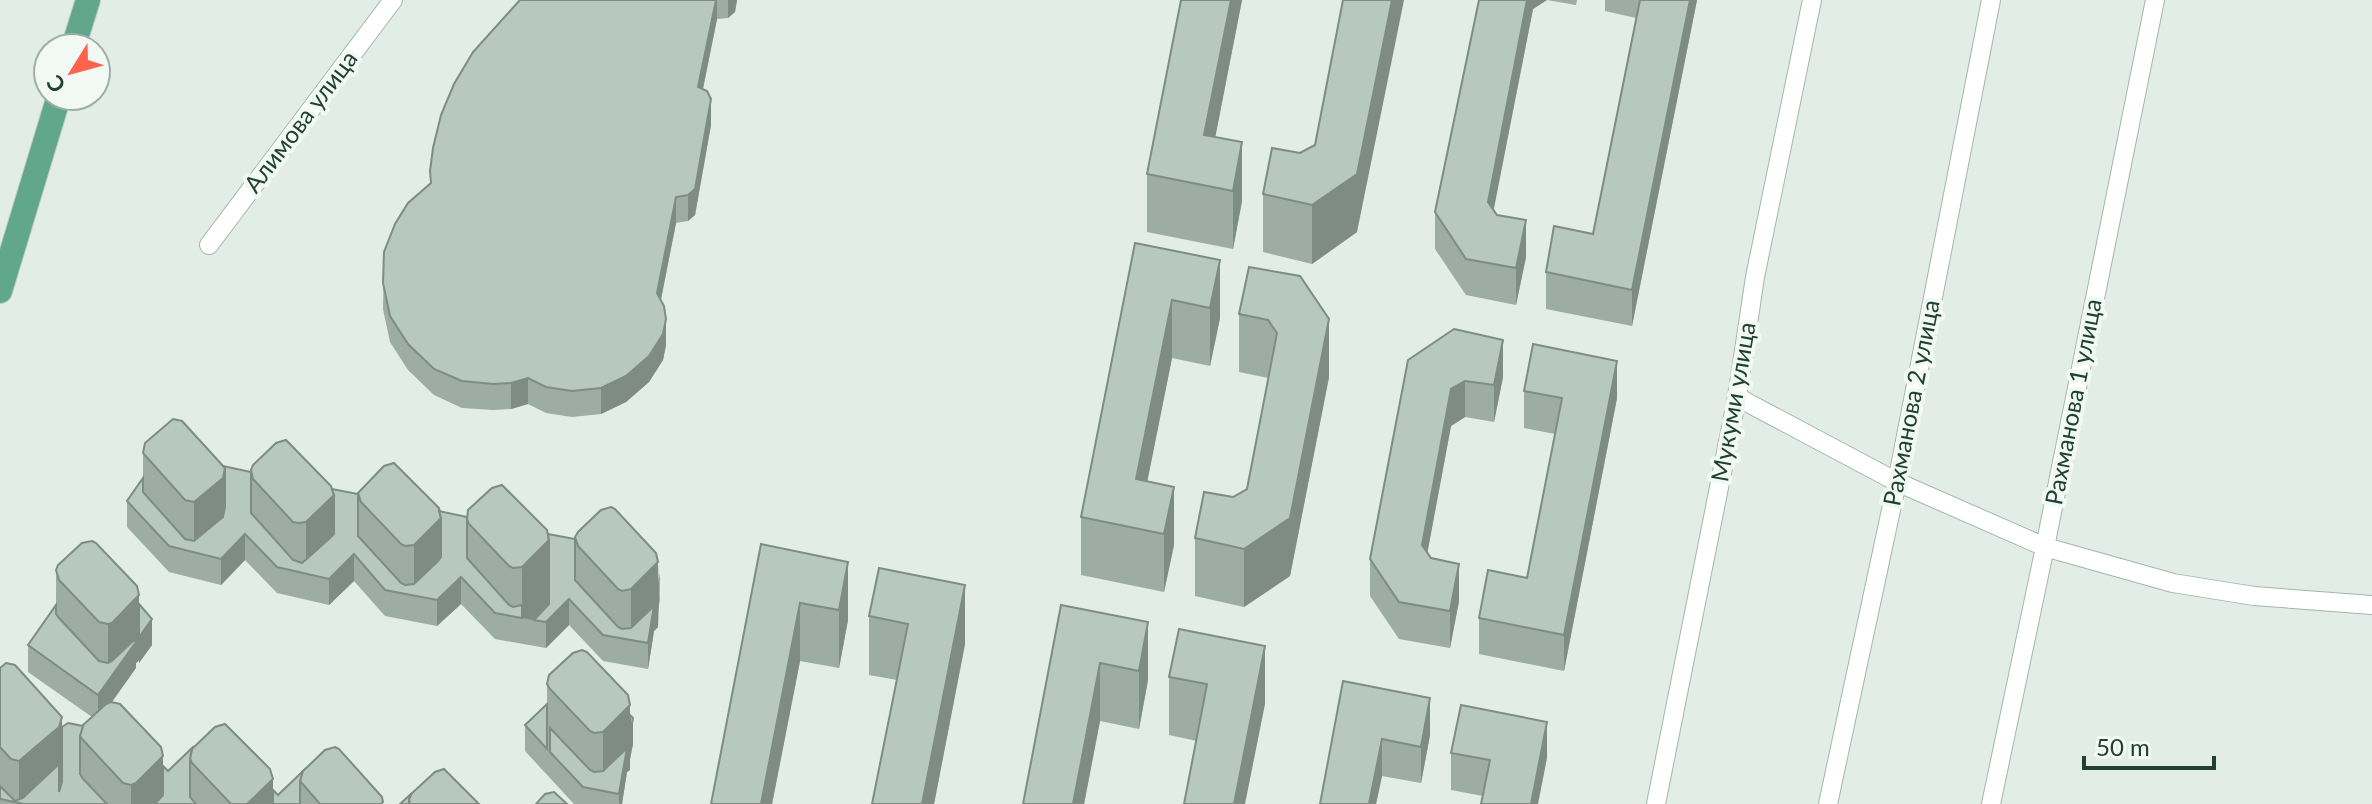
<svg xmlns="http://www.w3.org/2000/svg" width="2372" height="804" viewBox="0 0 2372 804" font-family="Lato,sans-serif">
  <rect width="100%" height="100%" fill="#e1ede6"/>
  <g fill="none" stroke-linecap="round" stroke-linejoin="round">
    <g stroke="#a3b6ad" stroke-width="20">
      <g id="street">
        <path d="M209,245L393,0"/>
        <path d="M1737,397L1897,482L2045,547L2173,583L2254,596L2372,605"/>
        <path d="M1656,804L1737,397L1755,277L1812,0"/>
        <path d="M1828,804L1897,482L1991,0"/>
        <path d="M1991,804L2045,547L2155,0"/>
      </g>
    </g>
    <g stroke="#c0cac6" stroke-width="26">
      <g id="primary">
        <path d="M73,48L88,0"/>
        <path d="M0,291L59,96"/>
      </g>
    </g>
    <use href="#street" stroke="#fff" stroke-width="18"/>
    <use href="#primary" stroke="#61a78d" stroke-width="24"/>
  </g>
  <g fill="#9daca4">
    <path d="M520,0H737L735,12L728,18L717,19L703,89L711,125L695,215L688,221L676,223L661,300L666,345L663,360L649,382L626,402L601,414L572,417L546,413L528,404L511,409L493,410L462,408L434,395L408,370L390,342L383,309L384,252L430,184V171Z"/>
    <path d="M1181,0H1242L1215,137L1242,201L1233,249L1147,232V174Z"/>
    <path d="M1479,0H1577L1576,5L1547,0L1533,9L1493,210L1526,257L1516,305L1466,295L1435,249V212Z"/>
    <path d="M1605,0H1697L1632,326L1546,309V272L1593,234L1636,18L1605,11Z"/>
    <path d="M1272,148L1357,232L1312,264L1263,252V194Z"/>
    <path d="M1135,243L1220,260V318L1210,366L1172,358L1147,481L1174,545L1164,592L1081,575V517Z"/>
    <path d="M1249,267L1329,377L1290,576L1244,607L1195,596V538L1233,497L1247,489L1268,378L1239,372V314Z"/>
    <path d="M1408,360L1503,377L1494,422L1465,417L1451,426L1427,553L1459,601L1450,648L1399,639L1370,596V559Z"/>
    <path d="M1524,391L1617,398L1564,671L1479,654V618L1527,578L1555,434L1524,428Z"/>
    <path d="M143,453L223,466L548,534L658,565L660,600L658,610V627L654,631L648,669L603,661L569,625L546,648L495,639L461,604L437,626L385,616L354,581L329,605L277,593L245,560L221,585L169,572L127,527V501L143,478Z"/>
    <path d="M761,544L848,562V620L839,668L800,661L772,804H711Z"/>
    <path d="M879,568L965,644L934,804H872L897,680L869,675V616Z"/>
    <path d="M56,570L139,604L152,645L139,663V661L136,663V668L112,702L168,771L215,727L278,795L325,750L383,804H0V668L62,727L83,726L92,717L28,672V645L56,605Z"/>
    <path d="M1061,605L1148,622V680L1139,729L1100,721L1084,804H1023Z"/>
    <path d="M1179,629L1265,704L1197,741L1169,735V677Z"/>
    <path d="M1343,681L1430,735L1421,783L1382,776L1376,804H1320Z"/>
    <path d="M547,684L630,715L633,744L630,759V770L627,772L622,804H574L525,751V725L547,704Z"/>
    <path d="M1451,753L1547,758L1483,796L1451,790Z"/>
  </g>
  <g fill="#7f8c86">
    <path d="M716,0H717V19L698,113V87Z"/>
    <path d="M728,0H737L735,12L728,18Z"/>
    <path d="M1231,0H1242L1206,185L1204,135Z"/>
    <path d="M1392,0H1404L1357,232L1312,264V205Z"/>
    <path d="M1527,0H1547L1533,9L1488,239V202Z"/>
    <path d="M1690,0H1697L1632,326V290Z"/>
    <path d="M711,99V125L695,215L688,221V195Z"/>
    <path d="M1242,142V201L1233,249V191Z"/>
    <path d="M676,197V223L657,319V293Z"/>
    <path d="M1526,220V257L1516,305V268Z"/>
    <path d="M1220,260V318L1210,366V308Z"/>
    <path d="M1172,300V358L1138,528L1136,479Z"/>
    <path d="M666,319V345L663,360L649,382L626,402L601,414V388Z"/>
    <path d="M1329,319V377L1290,576L1244,607V549Z"/>
    <path d="M1503,340V377L1494,422V385Z"/>
    <path d="M1617,361V398L1564,671V635Z"/>
    <path d="M528,378V404L511,409V383Z"/>
    <path d="M1465,381V417L1451,426L1422,582V545L1451,389Z"/>
    <path d="M225,468V533L194,552V502Z"/>
    <path d="M1174,487V545L1164,592V534Z"/>
    <path d="M334,495V560L306,574V522Z"/>
    <path d="M441,518V583L414,595V545Z"/>
    <path d="M245,534V560L221,585V559Z"/>
    <path d="M549,540V604L534,620L522,618V567Z"/>
    <path d="M354,554V581L329,605V579Z"/>
    <path d="M658,562V584L660,573L658,627L654,631L648,669V643L631,640V589Z"/>
    <path d="M848,562V620L839,668V610Z"/>
    <path d="M1459,564V601L1450,648V611Z"/>
    <path d="M461,577V604L437,626V600Z"/>
    <path d="M965,585V644L934,804H922Z"/>
    <path d="M139,595V660L136,663V668L98,721V695L108,682V624Z"/>
    <path d="M569,599V625L546,648V622Z"/>
    <path d="M800,603V661L772,804H761Z"/>
    <path d="M152,619V645L139,663V637Z"/>
    <path d="M1148,622V680L1139,729V671Z"/>
    <path d="M1265,646V704L1245,804H1234Z"/>
    <path d="M1100,663V721L1084,804H1073Z"/>
    <path d="M1430,698V735L1421,783V747Z"/>
    <path d="M630,705V733L633,718V744L630,759V770L627,772L622,804H619V794L603,791V732Z"/>
    <path d="M62,717V782L59,792L19,803V761Z"/>
    <path d="M1547,722V758L1538,804H1531Z"/>
    <path d="M1382,739V776L1376,804H1369Z"/>
    <path d="M163,756V804H131V785Z"/>
    <path d="M273,779V804H247Z"/>
  </g>
  <g fill="#b6c8bf" stroke="#7f8c86" stroke-width="2">
    <path d="M520,0H716L698,87L707,91L711,99L695,189L688,195L676,197L657,293L664,306L666,319L663,334L649,356L626,376L601,388L572,391L546,387L528,378L511,383L493,384L462,381L434,369L408,344L390,316L383,283L384,252L395,224L408,203L431,183L430,171L433,148L441,115L454,84L473,52Z"/>
    <path d="M1181,0H1231L1204,135L1242,142L1233,191L1147,174Z"/>
    <path d="M1343,0H1392L1357,174L1312,205L1263,194L1272,148L1300,153L1315,145Z"/>
    <path d="M1479,0H1527L1488,202L1497,215L1526,220L1516,268L1466,259L1435,212Z"/>
    <path d="M1640,0H1690L1632,290L1546,272L1554,226L1593,234Z"/>
    <path d="M1135,243L1220,260L1210,308L1172,300L1136,479L1174,487L1164,534L1081,517Z"/>
    <path d="M1249,267L1300,276L1329,319L1290,518L1244,549L1195,538L1204,492L1233,497L1247,489L1277,333L1268,320L1239,314Z"/>
    <path d="M1454,329L1503,340L1494,385L1465,381L1451,389L1422,545L1431,558L1459,564L1450,611L1399,602L1370,559L1408,360Z"/>
    <path d="M1533,344L1617,361L1564,635L1479,618L1488,570L1527,578L1562,398L1524,391Z"/>
    <path d="M173,419L182,421L225,468L223,478L194,502L185,500L143,453L145,443Z"/>
    <path d="M286,440L331,486L334,495L306,522L298,523L293,522L253,479L251,470L253,465L276,443Z"/>
    <path d="M394,463L439,508L441,518L414,545L405,546L401,544L361,502L358,493L384,466Z"/>
    <path d="M223,466L251,472V513L293,560L302,563L330,538L334,534V495L332,489L358,494V536L401,583L405,585L414,584L438,561L441,557V518L439,511L467,517V558L509,605L513,607L522,605V618L495,613L461,577L437,600L385,590L354,554L329,579L277,567L245,534L221,559L169,546L127,501L143,478V492L185,539L194,541L223,517L225,507V468Z"/>
    <path d="M502,485L547,530L549,540L522,567L513,568L509,566L469,524L467,519L468,510L492,488Z"/>
    <path d="M611,507L615,509L656,553L658,562L631,589L622,591L618,589L578,546L575,537L578,532L601,510Z"/>
    <path d="M548,534L575,539V580L618,627L622,629L631,628L654,606L648,643L603,635L569,599L546,622L534,620L549,604V540Z"/>
    <path d="M92,541L96,543L137,586L139,595L112,623L108,624L99,622L59,580L56,570L58,565L82,543Z"/>
    <path d="M761,544L848,562L839,610L800,603L761,804H711Z"/>
    <path d="M879,568L965,585L922,804H872L908,624L869,616Z"/>
    <path d="M139,604L152,619L139,637Z"/>
    <path d="M56,605V614L59,618L99,661L108,663L112,661L134,640L136,642L98,695L28,645Z"/>
    <path d="M1061,605L1148,622L1139,671L1100,663L1073,804H1023Z"/>
    <path d="M1179,629L1265,646L1234,804H1184L1207,684L1169,677Z"/>
    <path d="M582,650L587,652L628,695L630,705L603,732L594,733L590,731L550,689L547,684L549,675L573,653Z"/>
    <path d="M6,663L15,665L62,717L59,727L19,761L11,759L0,747V668Z"/>
    <path d="M1343,681L1430,698L1421,747L1382,739L1369,804H1320Z"/>
    <path d="M111,702L120,704L161,747L163,756L136,783L131,785L123,783L83,740L80,736L82,726L106,704Z"/>
    <path d="M547,704V749L525,725Z"/>
    <path d="M1461,705L1547,722L1531,804H1481L1490,760L1451,753Z"/>
    <path d="M630,715L633,718L630,733Z"/>
    <path d="M68,723L83,726L80,736V774L83,779L107,804H24L0,799V786L15,801L23,798L59,764V792L62,782V727Z"/>
    <path d="M225,724L270,769L273,779L247,804H231L192,763L190,758L192,749L215,727Z"/>
    <path d="M550,728L590,770L594,772L603,771L627,748L619,794L583,787L550,752Z"/>
    <path d="M335,747L339,749L382,797L383,802L381,804H320L300,781L302,772L325,750Z"/>
    <path d="M192,748L190,758V797L196,804H155L163,795V766L168,771Z"/>
    <path d="M444,769L479,804H410L409,799L411,794L435,772Z"/>
    <path d="M303,771L300,781V804H273V790L278,795Z"/>
    <path d="M554,792L567,804H536L545,794Z"/>
    <path d="M412,793L409,799V804H400Z"/>
  </g>
  <g text-anchor="middle" stroke-width="8" stroke-linejoin="round" paint-order="stroke">
    <g font-size="24" fill="#1f4033" stroke="#f2f9f5">
      <text transform="translate(301 122) rotate(-53)" y="8">Алимова улица</text>
      <text transform="translate(1734 402) rotate(-80)" y="8">Мукуми улица</text>
      <text transform="translate(2074 402) rotate(-79)" y="8">Рахманова 1 улица</text>
      <text transform="translate(1912 403) rotate(-79)" y="8">Рахманова 2 улица</text>
    </g>
  </g>
  <g transform="translate(72 72) rotate(233)"><circle r="38" fill="#f2f9f5" stroke="#9eafa7" stroke-width="2"/>
  <path d="M0-6L14 30L0 20L-14 30Z" fill="#ff634e"/>
  <text y="-12" font-size="22" font-weight="bold" text-anchor="middle" fill="#1f4033">С</text>
  </g>
  <path d="M2084 756v12h130v-12" fill="none" stroke="#1f4033" stroke-width="4"/>
  <text x="2096" y="756" font-size="24" fill="#1f4033" stroke="#f2f9f5" stroke-width="6" paint-order="stroke">50 m</text>
</svg>
